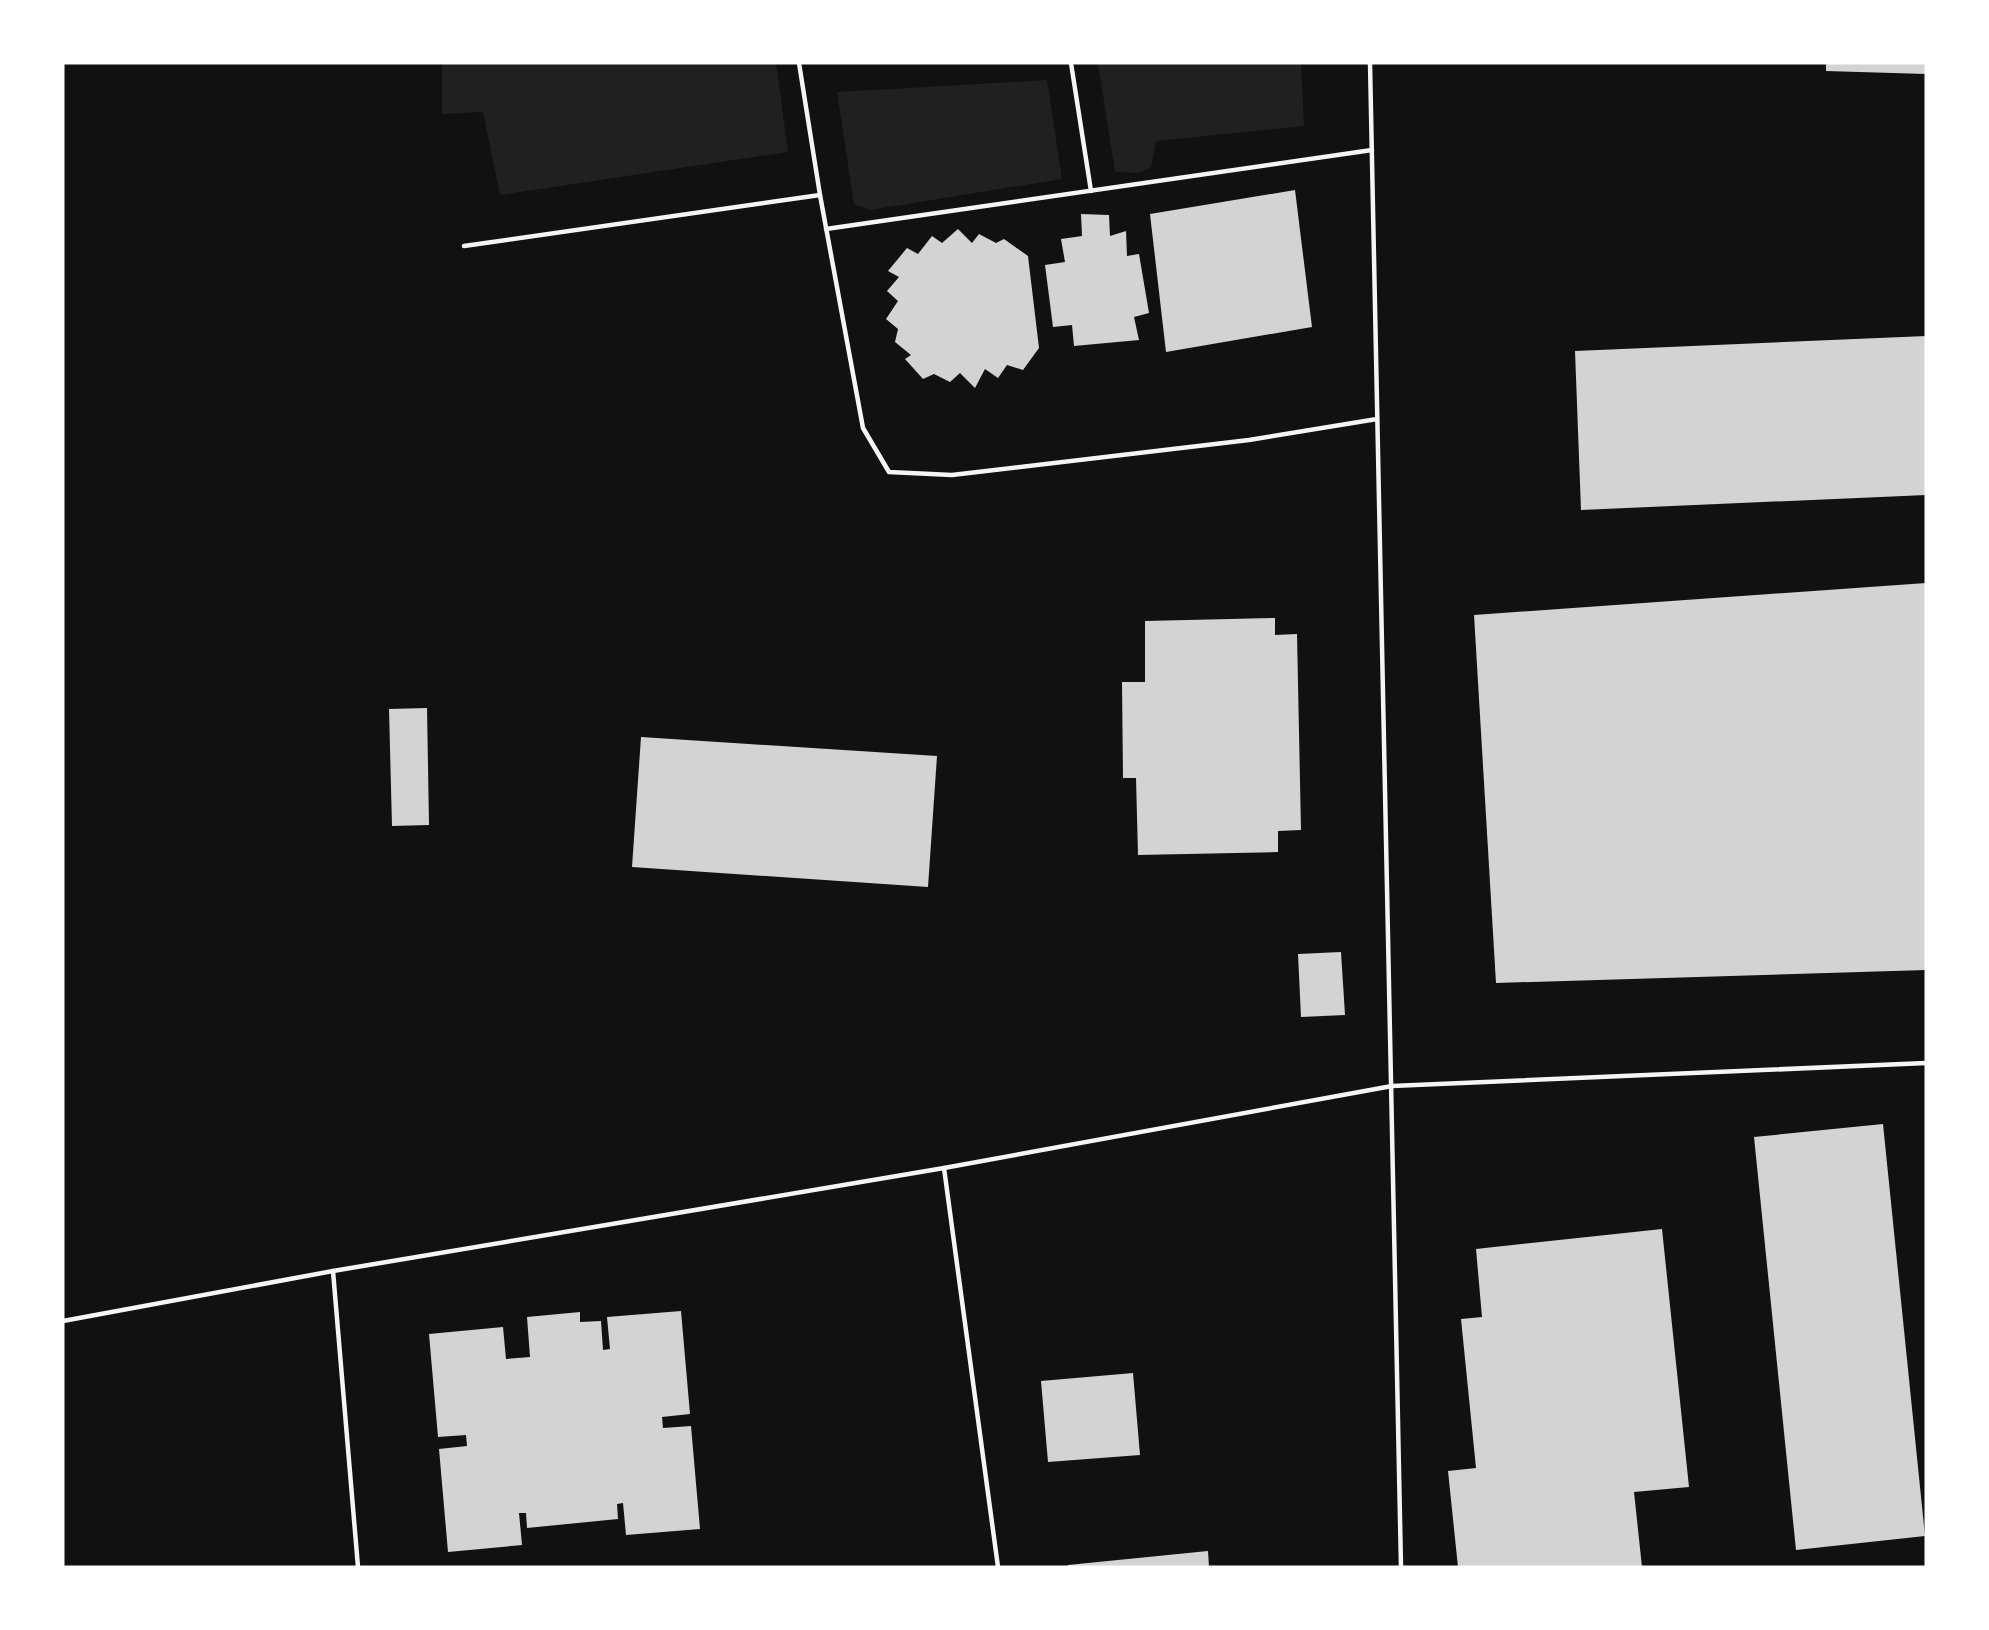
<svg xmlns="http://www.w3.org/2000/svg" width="1989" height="1630" viewBox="0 0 1989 1630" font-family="Commissioner,sans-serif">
  <rect width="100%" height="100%" fill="#111"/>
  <g fill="#202020">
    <path d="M442,63H776L788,152L500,195L483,112L442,114Z"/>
    <path d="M1098,63H1301L1304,126L1156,141L1151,167L1139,173L1115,172Z"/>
    <path d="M1047,80L1062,179L870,210L854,204L837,92Z"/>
  </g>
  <g fill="#d3d3d3">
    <path d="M1826,63H1926V74L1826,71Z"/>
    <path d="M1295,190L1312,327L1166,352L1150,214Z"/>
    <path d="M1081,214L1109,215L1110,236L1126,231L1127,256L1139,254L1149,313L1134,317L1139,340L1074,346L1072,325L1053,327L1045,265L1065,262L1061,239L1082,236Z"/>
    <path d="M958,229L972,243L979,234L996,243L1004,239L1028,256L1039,348L1023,370L1007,365L998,378L985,369L975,388L960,373L950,382L934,374L923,379L905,359L911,355L895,342L898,329L886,319L898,301L887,291L899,277L888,271L907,248L918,254L932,236L942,243Z"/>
    <path d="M1926,336V495L1581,510L1575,351Z"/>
    <path d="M1926,583V970L1496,983L1474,615Z"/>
    <path d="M1275,618V635L1297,634L1301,830L1278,831V852L1138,855L1136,778H1123L1122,682H1145V621Z"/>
    <path d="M427,708L429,825L392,826L389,709Z"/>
    <path d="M641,737L937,756L928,887L632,867Z"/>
    <path d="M1341,952L1345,1015L1301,1017L1298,954Z"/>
    <path d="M1883,1124L1925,1536L1796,1550L1754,1137Z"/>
    <path d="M1662,1229L1689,1487L1634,1492L1642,1567H1458L1448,1471L1476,1468L1461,1319L1482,1317L1476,1249Z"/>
    <path d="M681,1311L690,1414L662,1417L663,1428L691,1426L700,1529L626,1535L623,1503L617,1504L618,1519L527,1528L526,1513H519L522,1545L448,1552L439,1449L467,1446L466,1435L438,1437L429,1334L503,1327L506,1359L530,1357L527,1317L580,1312V1322L601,1321L603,1350L610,1349L607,1317Z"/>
    <path d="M1133,1373L1140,1455L1048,1462L1041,1381Z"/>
    <path d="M1208,1551L1209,1567H1068V1565Z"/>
  </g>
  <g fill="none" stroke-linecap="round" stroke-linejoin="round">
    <g stroke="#f5f5f5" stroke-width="4.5">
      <path d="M799,63L820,195L863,428L889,472L952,475L1249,440L1377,419"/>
      <path d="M1071,63L1091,191"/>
      <path d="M1370,63L1401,1567"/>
      <path d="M826,229L1372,150"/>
      <path d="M464,246L820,195"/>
      <path d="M944,1168L998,1567"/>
      <path d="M333,1271L358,1567"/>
      <path d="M63,1321L333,1271L944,1168L1392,1086L1926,1063"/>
    </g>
  </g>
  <rect width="1989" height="1630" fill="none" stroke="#ffffff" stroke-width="129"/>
</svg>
